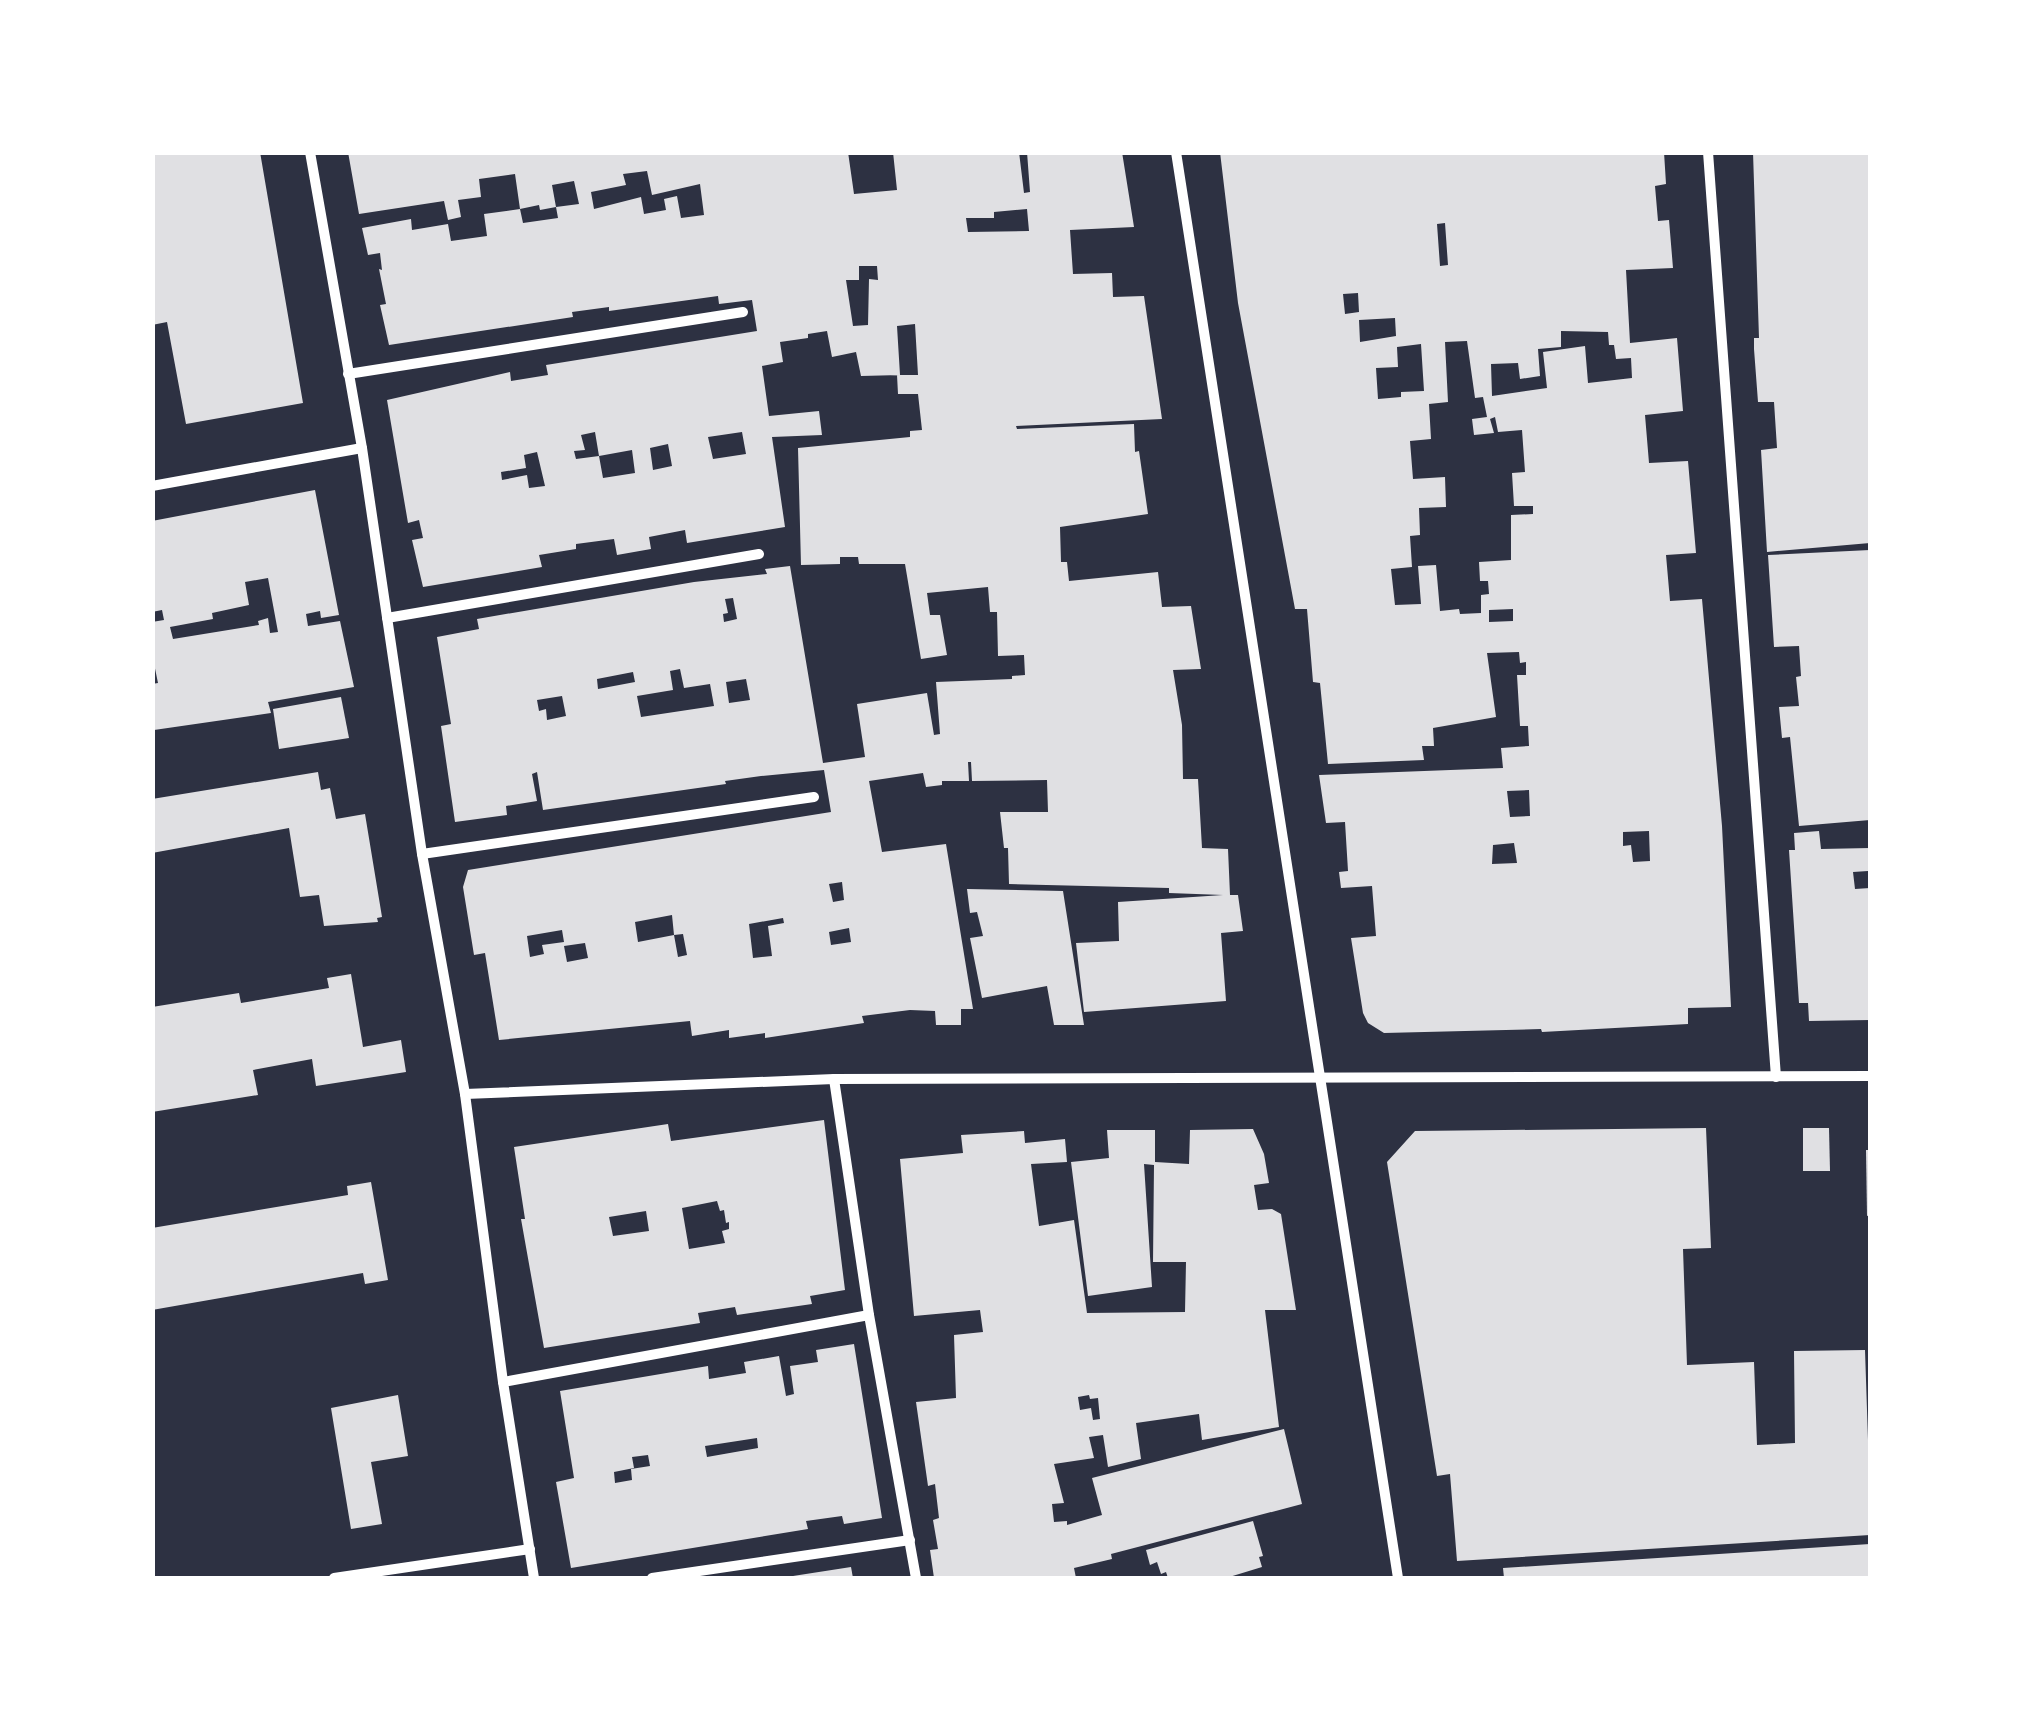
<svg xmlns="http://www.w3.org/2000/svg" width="2023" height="1731" viewBox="0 0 2023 1731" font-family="Mulish,sans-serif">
  <rect width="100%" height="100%" fill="#2d3142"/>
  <g fill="#e0e0e3" fill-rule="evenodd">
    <path d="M152,152H260L303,403L186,424L167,322L152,325Z"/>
    <path d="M348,152H848L854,194L897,190L893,152H1019L1024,193L1030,192L1027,152H1122L1134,227L1070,230L1073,274L1112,273L1113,297L1144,296L1162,419L1016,426L1017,429L1134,424L1135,452L1139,451L1148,514L1060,527L1061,562H1067L1069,581L1158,572L1162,607L1191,606L1201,669L1173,670L1182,725L1183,779H1198L1202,848L1228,849L1230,895H1238L1243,931L1221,933L1226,1001L1084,1012L1076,943L1119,941L1118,902L1223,895L1169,893V888L1009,884L1008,848H1004L1000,812H1048L1047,780L972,781L971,762H968L969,781H942V785L926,787L923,773L869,781L882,852L946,844L973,1009H961V1025H936L935,1011L910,1010L862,1016L864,1023L765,1038V1033L729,1038V1030L692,1036L690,1021L499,1040L485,953L474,955L463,887L468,870L831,812L824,770L761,776L725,781L726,784L543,810L537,772L532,774L537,801L506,806L507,815L455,822L441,726L451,724L437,637L479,629L477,619L694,582L767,574L765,569L790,566L823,763L865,757L857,704L927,693L934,735L940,734L936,682L1012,679V676L1025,675L1024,655L998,656L997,612H990L988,587L927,593L930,615H940L947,655L921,659L905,564H859L858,557H840V564L801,565L798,448L910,437V431L922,430L918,394H898L897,375H918L915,324L897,326L900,375L861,376L856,352L832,357L827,331L808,334V338L780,342L783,362L762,366L769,416L819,411L822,435L772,437L785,527L687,543L685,530L649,537L651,549L617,555L614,539L576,544V549L539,555L542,567L423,587L412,540L423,538L419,520L408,523L387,400L510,372L511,381L548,375L546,365L757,331L752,300L719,304L718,296L609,311V307L572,312L573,317L389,345L380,305L386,304L379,269L382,270L380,253L368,255L362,228L411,219L412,230L448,224L451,241L487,236L484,214L520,209L523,223L558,218L556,207L540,210L539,205L520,209L515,174L479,179L481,197L458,200L461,217L448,220L444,201L359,214ZM647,171L652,195L700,184L704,215L681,218L677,196L664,199L666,210L644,214L641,197L594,209L591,192L626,185L623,174ZM574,181L579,204L556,207L552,185ZM1027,209L1029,231L968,232L966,218H994V212ZM859,266H877L878,280L869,279L868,325L853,326L846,280H859ZM595,432L599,456L632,450L635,473L603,478L599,456L576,459L574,451L585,450L581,435ZM742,432L746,454L713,459L708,437ZM668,444L672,466L653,470L650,448ZM537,452L545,486L529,488L527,475L502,480L501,472L526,468L524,455ZM733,598L737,619L724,622L723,614L728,613L725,599ZM680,669L684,688L710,684L714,706L641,717L637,696L673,690L670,671ZM633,672L635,682L598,689L597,679ZM746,679L750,700L729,703L726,682ZM562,696L566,716L547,720L546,709L539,711L537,700ZM842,882L844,900L833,902L829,884ZM672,915L674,935L638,942L635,922ZM783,918L784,923L768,926L772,956L753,958L749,924ZM849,928L851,942L831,945L829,932ZM562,930L564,942L542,945L544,954L530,957L527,936ZM683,934L687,955L678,957L674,935ZM585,943L588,958L567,962L564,946Z"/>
    <path d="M1220,152H1664L1666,184L1655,186L1658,221L1669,220L1673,268L1626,270L1630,343L1677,338L1683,411L1645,415L1649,463L1688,461L1696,553L1666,555L1670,601L1702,599L1722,826L1731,1007L1688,1008V1024L1542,1032L1541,1029L1384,1033L1368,1023L1363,1013L1351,938L1376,936L1372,886L1341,888L1339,872L1348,871L1345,822L1326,823L1319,775L1503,768L1501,748L1529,746L1528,726H1520L1517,675H1526V662L1520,663L1519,652L1487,653L1496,717L1433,728L1434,746H1422L1424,760L1328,764L1320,683L1313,682L1307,609H1295L1238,303ZM1445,223L1448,265L1440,266L1437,224ZM1358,293L1359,312L1345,314L1343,294ZM1395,318L1396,336L1360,342L1359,320ZM1561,331L1608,332L1609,345H1614L1616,359L1631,358L1632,378L1588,383L1585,346L1543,352L1547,388L1492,396L1491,364L1518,363L1520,379L1540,376L1538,349L1561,347ZM1467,341L1475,398L1483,397L1487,417L1472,419L1474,435L1494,433L1490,419L1495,417L1498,432L1522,430L1525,472L1512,473L1514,506H1533V514L1511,515V560L1479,562L1480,581H1488L1489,594L1481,595V613L1460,614L1459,609L1440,611L1436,565L1418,566L1421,604L1395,605L1391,569L1412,567L1410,536L1420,535L1419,508L1446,507L1445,477L1413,479L1410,441L1431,439L1429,404L1448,402L1445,342ZM1421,344L1424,391L1401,392V397L1378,399L1376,368L1398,367L1397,347ZM1513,609V621L1489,622V610ZM1529,790L1530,816L1510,817L1507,791ZM1649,831L1650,861L1633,862L1631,845L1623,846V832ZM1514,843L1517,863L1492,864L1493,845Z"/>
    <path d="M1753,152H1870V543L1767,552L1761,450L1777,448L1774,402H1758L1754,349V338H1759Z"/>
    <path d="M315,490L339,615L321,618L320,611L306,614L308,626L340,621L354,687L268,702L271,713L154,730L152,684L158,683L152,654V622L164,620L162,610L152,612V521ZM268,578L278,632L270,633L268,618L258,621L259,625L173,639L170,627L213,619L212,613L249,605L245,582Z"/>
    <path d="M1870,550V820L1799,826L1790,737L1782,738L1779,707L1799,706L1796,677L1801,676L1799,646L1774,647L1768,555Z"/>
    <path d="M341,697L349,738L279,749L273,709Z"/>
    <path d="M318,772L321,790L330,788L336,819L365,814L382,917L377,918L378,922L324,926L319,895L300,897L289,828L152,853V799Z"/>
    <path d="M1819,831L1821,849L1870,848L1868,871L1853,872L1855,889L1870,888V1020L1809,1021L1808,1003H1799L1789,850H1795L1794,833Z"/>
    <path d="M967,889L1063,891L1084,1025H1054L1047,986L982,998L970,938L983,936L977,912L970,913Z"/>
    <path d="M351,974L363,1047L401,1040L406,1072L316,1086L312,1059L253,1070L258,1095L152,1112V1007L239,993L241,1003L329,988L327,978Z"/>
    <path d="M824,1120L845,1290L810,1296L812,1304L737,1315L735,1307L698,1313L700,1323L544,1348L521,1219H525L514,1147L668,1124L671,1141ZM717,1201L720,1211L724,1210L726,1223L729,1222V1229L722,1231L725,1243L689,1249L682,1208ZM646,1211L649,1231L613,1236L609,1217Z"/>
    <path d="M1706,1128L1711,1248L1683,1249L1687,1365L1754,1362L1757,1445L1795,1443L1794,1351L1865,1350L1868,1440H1870V1535L1457,1561L1450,1474L1437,1476L1387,1162L1415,1131Z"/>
    <path d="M1803,1128H1829L1830,1171H1803Z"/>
    <path d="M1253,1129L1264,1154L1269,1183L1254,1185L1258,1210L1272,1209L1281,1214L1296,1310H1265L1279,1427L1202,1440L1199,1414L1136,1423L1141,1459L1108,1467L1103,1435L1089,1437L1094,1458L1054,1464L1064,1503L1052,1504L1054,1522L1067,1521V1525L1102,1515L1092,1478L1284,1429L1302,1504L1111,1554L1112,1559L1074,1568L1076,1578H934L930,1550L938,1549L933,1520L939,1518L935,1484L928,1486L916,1402L956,1398L954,1335L983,1332L980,1310L914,1316L900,1159L963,1153L961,1135L1024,1131L1025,1143L1065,1139L1067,1162L1031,1164L1039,1226L1074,1220L1087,1313L1185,1312L1186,1262H1153L1154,1165L1144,1164L1152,1287L1088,1296L1071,1162L1109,1158L1107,1130H1155V1162L1189,1164L1190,1130ZM1089,1395L1090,1399L1098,1398L1100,1419L1093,1420L1091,1408L1080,1410L1078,1397Z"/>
    <path d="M1866,1150H1870V1215L1867,1216Z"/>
    <path d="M371,1182L388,1280L365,1284L363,1273L152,1310V1228L348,1195L347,1186Z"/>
    <path d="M854,1344L882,1518L844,1524L842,1516L806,1521L808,1529L571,1568L556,1482L574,1478L560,1391L708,1366L709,1379L746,1373L744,1362L779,1356L786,1396L794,1394L790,1366L818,1362L816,1350ZM757,1438L758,1448L707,1457L705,1446ZM648,1455L650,1466L631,1469L632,1480L615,1483L614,1472L634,1468L632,1457Z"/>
    <path d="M398,1395L408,1456L371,1462L382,1524L351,1529L331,1408Z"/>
    <path d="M1253,1521L1263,1556L1259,1557L1262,1567L1226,1578H1168L1166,1572L1161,1574L1157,1562L1150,1565L1146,1550Z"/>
    <path d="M1870,1544V1578H1504L1503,1568Z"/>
    <path d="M851,1567L853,1578H793V1576Z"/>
  </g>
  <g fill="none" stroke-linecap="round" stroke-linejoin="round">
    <g stroke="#fff" stroke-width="10">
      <path d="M310,152L362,448L422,854L465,1094L503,1382L534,1578"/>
      <path d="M1176,152L1398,1578"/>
      <path d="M1708,152L1776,1077"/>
      <path d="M348,374L743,312"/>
      <path d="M152,486L362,448"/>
      <path d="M387,618L759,554"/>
      <path d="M422,854L814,797"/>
      <path d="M834,1079L869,1315L916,1578"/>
      <path d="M465,1094L834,1079L1870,1076"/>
      <path d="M503,1382L869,1315"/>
      <path d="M334,1578L530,1549"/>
      <path d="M652,1578L910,1540"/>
    </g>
  </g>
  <rect width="2023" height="1731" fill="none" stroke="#ffffff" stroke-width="310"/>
</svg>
